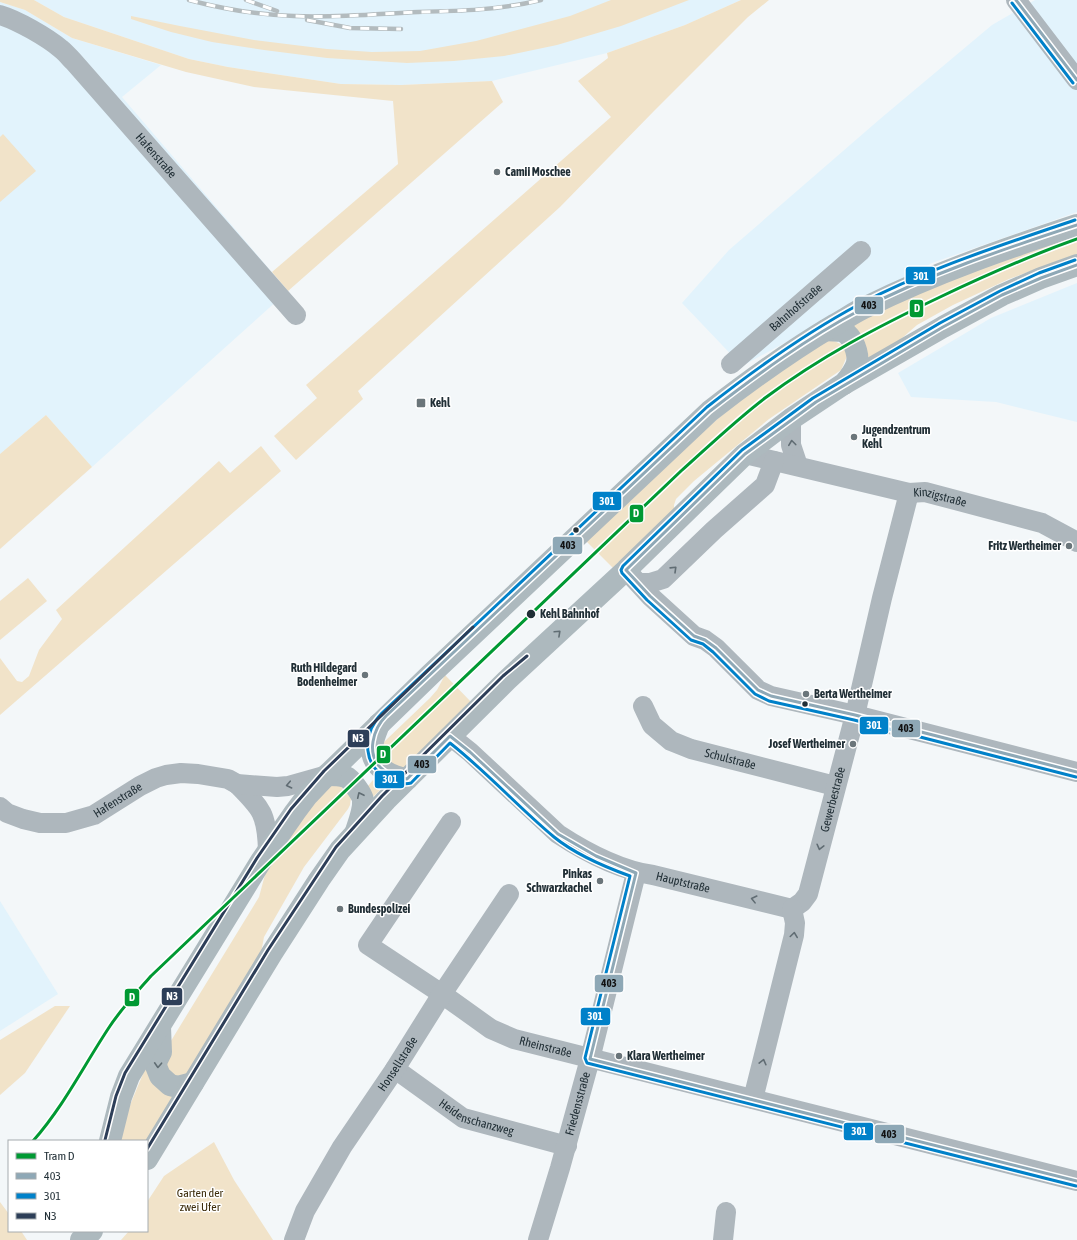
<svg xmlns="http://www.w3.org/2000/svg" width="1077" height="1240" viewBox="0 0 1077 1240" font-family="'Asap Condensed',sans-serif">
  <rect width="100%" height="100%" fill="#f3f7f9"/>
  <g fill="#e2f3fc">
    <path d="M34,0H741L685,25L607,53L492,81L401,85L341,84L228,67L189,59L64,17Z"/>
    <path d="M1035,0H1077V212L932,263L742,366L682,303L729,250L880,119L992,25Z"/>
    <path d="M0,2L25,10L72,38L161,65L122,97L288,291L92,467L46,415L0,454Z"/>
    <path d="M1077,283V422L996,402L911,397L898,373L991,318Z"/>
    <path d="M0,901L58,994L0,1031Z"/>
  </g>
  <g fill="#f1e3c9">
    <path d="M0,0H34L64,17L189,59L228,67L341,84L401,85L492,81L503,102L288,291L272,272L398,164L393,101L254,87L186,72L72,38L25,10L0,2Z"/>
    <path d="M611,0H689L621,26L557,45L504,56L454,61L407,63L327,58L264,50L212,42L171,32L131,19V16L180,26L254,40L327,49L372,52L420,51L476,41L570,16Z"/>
    <path d="M741,0H769L748,17L654,111L560,207L358,391L363,399L296,460L274,436L317,398L306,385L611,117L578,81L608,58L607,53L685,25Z"/>
    <path d="M3,134L36,171L0,202V137Z"/>
    <path d="M1077,233V254L1009,279L953,305L917,325L901,339L868,361L851,326L892,302Z"/>
    <path d="M829,340C839,342 845,345 848,354L841,370L769,419L694,481L676,499L674,505V510L613,568L585,540L693,440L741,399L777,372Z"/>
    <path d="M46,415L92,467L0,549V454Z"/>
    <path d="M261,446L281,471L0,715V658L17,681L22,682L29,676L39,650L62,619L56,610L219,461L230,473Z"/>
    <path d="M28,578L47,601L0,640V601Z"/>
    <path d="M445,675L472,703L406,766L400,769H391L380,749L385,741L430,698L437,690Z"/>
    <path d="M373,780L384,786L369,801L368,786Z"/>
    <path d="M338,783L351,798L350,805L348,809L304,867L264,937L260,958L190,1073L181,1076H171L164,1068L166,1049L259,897L266,871L275,853L329,785Z"/>
    <path d="M55,1006H70L25,1073L0,1095V1040Z"/>
    <path d="M145,1069H146C153,1088 157,1087 174,1097L147,1141H119L125,1117Z"/>
    <path d="M214,1142L234,1180L273,1240H121L129,1231H147V1202L164,1176Z"/>
    <path d="M0,1202L9,1214V1231H21L27,1240H0Z"/>
  </g>
  <g fill="none" stroke-linecap="round" stroke-linejoin="round">
    <g stroke="#aeb7bd" stroke-width="20">
      <path d="M1016,0L1077,80"/>
      <path id="s1" d="M0,15C17,20 47,37 61,49C66,53 70,58 74,62L296,315"/>
      <path id="s2" d="M731,364L861,251"/>
      <path d="M791,419V445L798,466"/>
      <path id="s3" d="M745,454L909,493L925,492L1042,523L1077,542"/>
      <path d="M626,570L650,596L694,636L705,640L716,648L758,690L771,696L855,715L1077,772"/>
      <path d="M640,583H650L663,579L714,530L765,485L774,461"/>
      <path id="s4" d="M643,706L652,725L671,741L691,749L726,758L835,786"/>
      <path id="s5" d="M450,736L470,752L558,834C587,853 619,870 653,875L792,909"/>
      <path d="M237,784C262,809 267,814 268,851"/>
      <path id="s6" d="M0,807L7,813L23,819L40,823H66L94,815L140,786L156,778L166,775L181,773L198,774L228,779L237,784L277,787L288,786L327,775"/>
      <path id="s7" d="M451,822L368,945L442,994L491,1029L514,1039L1077,1181"/>
      <path id="s8" d="M792,909L802,902L808,894L855,715L882,598L909,493"/>
      <path id="s9" d="M395,1069L463,1118L567,1146"/>
      <path d="M753,1099L794,935L795,923L792,909"/>
      <path id="s10" d="M294,1240L305,1211L342,1147L395,1069L442,994L509,894"/>
      <path id="s11" d="M538,1240L560,1168L590,1059L636,873"/>
      <path d="M723,1240L726,1212"/>
    </g>
    <g stroke="#adb9be" stroke-width="22">
      <path d="M826,330C831,331 840,330 844,332C853,337 859,354 857,363C855,371 849,378 844,384"/>
      <path d="M379,724C377,730 374,736 373,742C368,764 387,776 407,779"/>
      <path d="M327,775C333,775 340,775 346,777C351,779 362,794 363,800C364,809 359,822 356,831"/>
      <path d="M160,1027L161,1052L157,1060L156,1066L160,1076L170,1085L178,1087L193,1083"/>
      <path d="M110,1141L121,1097L129,1076L261,861L295,812L307,796L327,775L431,674L710,411C750,380 790,351 834,325C845,319 856,311 868,306C935,273 1007,248 1077,225"/>
      <path d="M147,1159L272,953L319,880L340,850L386,800L507,680L626,570L745,454L791,419L842,385L943,327L1002,295L1041,278L1077,265"/>
      <path d="M81,1240L92,1231"/>
    </g>
    <g stroke="#b3bbbe" stroke-width="4.5">
      <g id="rail">
        <path d="M189,0C223,9 259,15 294,16C335,18 376,14 418,12C459,11 500,10 541,0"/>
        <path d="M246,0L277,11"/>
        <path d="M307,20L350,28L401,29"/>
      </g>
    </g>
    <use href="#rail" stroke="#fff" stroke-width="3" stroke-dasharray="9" stroke-linecap="butt"/>
    <g stroke="#fff" stroke-width="6">
      <g id="bus-1">
        <path d="M1016,0L1077,80"/>
        <path d="M1077,225C1004,249 929,274 860,310C807,338 758,374 710,411L386,716C373,729 366,754 381,768C388,775 398,777 407,779L450,736L470,752L558,834L596,856L636,873L590,1059L1077,1181"/>
        <path d="M1077,265L1041,278L1002,295L943,327L816,402L745,454L626,570L650,596L694,636L705,640L716,648L758,690L771,696L855,715L1077,772"/>
      </g>
    </g>
    <g stroke="#fff" stroke-width="6">
      <g id="bus-2">
        <path d="M1012,3L1073,83"/>
        <path d="M1075,220C1002,245 926,269 858,305C804,334 754,370 707,407L382,713C361,735 362,768 392,781C398,783 405,785 411,783L450,743C487,772 518,807 554,837C575,854 605,867 630,876L585,1058L587,1063L1076,1186"/>
        <path d="M1075,260L1039,273L1000,291L940,323L813,398L742,450L623,566L621,570L622,573L647,600L691,640L703,644L713,652L755,694L769,701L854,720L1076,777"/>
      </g>
    </g>
    <g stroke="#fff" stroke-width="6">
      <g id="bus-3">
        <path d="M105,1140L116,1096L125,1073L257,858L291,809L324,771L473,627"/>
        <path d="M147,1149L268,950L336,847L382,796L503,676L527,656"/>
      </g>
    </g>
    <use href="#bus-1" stroke="#8ea8b6" stroke-width="3"/>
    <use href="#bus-2" stroke="#0081c9" stroke-width="3"/>
    <use href="#bus-3" stroke="#2d3e58" stroke-width="3"/>
    <g stroke="#fff" stroke-width="6">
      <path id="tram-1" d="M33,1141C64,1106 84,1065 110,1026C122,1008 137,992 151,976L681,471C709,446 736,420 765,398C820,357 877,327 938,298C984,276 1029,256 1077,239"/>
    </g>
    <use href="#tram-1" stroke="#093" stroke-width="3"/>
  </g>
  <defs><path id="oneway-chevron" d="M-2-3.5L2.5 0L-2 3.5" fill="none" stroke-width="1.6" stroke-linecap="round" stroke-linejoin="round"/></defs>
  <g stroke="#606c73">
    <use href="#oneway-chevron" transform="translate(792 443) rotate(-97)"/>
    <use href="#oneway-chevron" transform="translate(674 569) rotate(-44)"/>
    <use href="#oneway-chevron" transform="translate(289 785) rotate(168)"/>
    <use href="#oneway-chevron" transform="translate(820 847) rotate(104)"/>
    <use href="#oneway-chevron" transform="translate(754 899) rotate(-166)"/>
    <use href="#oneway-chevron" transform="translate(794 935) rotate(-82)"/>
    <use href="#oneway-chevron" transform="translate(763 1062) rotate(-76)"/>
  </g>
  <g stroke="#606d73">
    <use href="#oneway-chevron" transform="translate(558 633) rotate(-43)"/>
    <use href="#oneway-chevron" transform="translate(360 795) rotate(-115)"/>
    <use href="#oneway-chevron" transform="translate(158 1065) rotate(93)"/>
  </g>
  <g fill="#6a757a" stroke="#fff" stroke-width="1.5">
    <circle cx="497" cy="172" r="4"/>
    <rect x="416" y="398" width="10" height="10" rx="2"/>
    <circle cx="854" cy="437" r="4"/>
    <circle cx="1069" cy="546" r="4"/>
    <circle cx="365" cy="675" r="4"/>
    <circle cx="806" cy="694" r="4"/>
    <circle cx="853" cy="744" r="4"/>
    <circle cx="600" cy="881" r="4"/>
    <circle cx="340" cy="909" r="4"/>
    <circle cx="619" cy="1056" r="4"/>
  </g>
  <g fill="#212f36" stroke="#fff" stroke-width="1.5">
    <circle cx="576" cy="530" r="3.5"/>
    <circle cx="531" cy="614" r="5"/>
    <circle cx="805" cy="704" r="3.5"/>
  </g>
  <g text-anchor="middle" stroke-width="3" stroke-linejoin="round" paint-order="stroke">
    <g font-size="12" fill="#212f36" stroke="#fff">
      <text dy="4" stroke="none"><textPath href="#s1" startOffset="213">Hafenstraße</textPath></text>
      <text dy="4" stroke="none"><textPath href="#s2" startOffset="86">Bahnhofstraße</textPath></text>
      <text dy="4" stroke="none"><textPath href="#s3" startOffset="200">Kinzigstraße</textPath></text>
      <text dy="4" stroke="none"><textPath href="#s4" startOffset="108">Schulstraße</textPath></text>
      <text dy="4" stroke="none"><textPath href="#s8" startOffset="120">Gewerbestraße</textPath></text>
      <text dy="4" stroke="none"><textPath href="#s6" startOffset="127">Hafenstraße</textPath></text>
      <text dy="4" stroke="none"><textPath href="#s5" startOffset="281">Hauptstraße</textPath></text>
      <text dy="4" stroke="none"><textPath href="#s7" startOffset="355">Rheinstraße</textPath></text>
      <text dy="4" stroke="none"><textPath href="#s10" startOffset="205">Honsellstraße</textPath></text>
      <text dy="4" stroke="none"><textPath href="#s11" startOffset="142">Friedensstraße</textPath></text>
      <text dy="4" stroke="none"><textPath href="#s9" startOffset="96">Heidenschanzweg</textPath></text>
    </g>
    <g font-size="12" font-weight="bold" fill="#212f36" stroke="#fff" text-anchor="start">
      <text x="505" y="176">Camii Moschee</text>
      <text x="430" y="407">Kehl</text>
      <text x="862" y="434">Jugendzentrum<tspan x="862" dy="14">Kehl</tspan></text>
      <text x="1061" y="550" text-anchor="end">Fritz Wertheimer</text>
      <text x="357" y="672" text-anchor="end">Ruth Hildegard<tspan x="357" dy="14">Bodenheimer</tspan></text>
      <text x="814" y="698">Berta Wertheimer</text>
      <text x="845" y="748" text-anchor="end">Josef Wertheimer</text>
      <text x="592" y="878" text-anchor="end">Pinkas<tspan x="592" dy="14">Schwarzkachel</tspan></text>
      <text x="348" y="913">Bundespolizei</text>
      <text x="627" y="1060">Klara Wertheimer</text>
    </g>
    <g font-size="12" font-weight="bold" fill="#212f36" stroke="#fff" text-anchor="start">
      <text x="540" y="618">Kehl Bahnhof</text>
    </g>
    <g font-size="12" fill="#3d2d0c" stroke="#fff">
      <text x="200" y="1197">Garten der<tspan x="200" dy="14">zwei Ufer</tspan></text>
    </g>
  </g>
  <g stroke="#fff" stroke-width="1.5">
    <rect x="905" y="266" width="31" height="19" rx="4" fill="#0081c9"/>
    <rect x="854" y="296" width="30" height="19" rx="4" fill="#8ea8b6"/>
    <rect x="909" y="299" width="15" height="19" rx="4" fill="#093"/>
    <rect x="592" y="491" width="30" height="20" rx="4" fill="#0081c9"/>
    <rect x="629" y="504" width="15" height="19" rx="4" fill="#093"/>
    <rect x="552" y="536" width="31" height="19" rx="4" fill="#8ea8b6"/>
    <rect x="859" y="716" width="30" height="19" rx="4" fill="#0081c9"/>
    <rect x="891" y="719" width="30" height="19" rx="4" fill="#8ea8b6"/>
    <rect x="347" y="729" width="23" height="19" rx="4" fill="#2d3e58"/>
    <rect x="376" y="745" width="15" height="19" rx="4" fill="#093"/>
    <rect x="407" y="755" width="30" height="19" rx="4" fill="#8ea8b6"/>
    <rect x="374" y="770" width="31" height="19" rx="4" fill="#0081c9"/>
    <rect x="594" y="974" width="30" height="19" rx="4" fill="#8ea8b6"/>
    <rect x="161" y="987" width="22" height="19" rx="4" fill="#2d3e58"/>
    <rect x="124" y="988" width="16" height="19" rx="4" fill="#093"/>
    <rect x="580" y="1007" width="31" height="19" rx="4" fill="#0081c9"/>
    <rect x="843" y="1122" width="31" height="19" rx="4" fill="#0081c9"/>
    <rect x="874" y="1124" width="31" height="20" rx="4" fill="#8ea8b6"/>
  </g>
  <g font-size="11" text-anchor="middle" font-weight="bold" fill="#fff">
    <text x="921" y="280">301</text>
    <text x="917" y="312">D</text>
    <text x="607" y="505">301</text>
    <text x="636" y="517">D</text>
    <text x="874" y="729">301</text>
    <text x="358" y="742">N3</text>
    <text x="383" y="758">D</text>
    <text x="390" y="783">301</text>
    <text x="172" y="1000">N3</text>
    <text x="132" y="1001">D</text>
    <text x="595" y="1020">301</text>
    <text x="859" y="1135">301</text>
  </g>
  <g font-size="11" text-anchor="middle" font-weight="bold" fill="#111">
    <text x="869" y="309">403</text>
    <text x="568" y="549">403</text>
    <text x="906" y="732">403</text>
    <text x="422" y="768">403</text>
    <text x="609" y="987">403</text>
    <text x="889" y="1138">403</text>
  </g>
  <rect x="8" y="1140" width="140" height="92" fill="#ffffff" stroke="#a6acaf"/>
  <rect x="16" y="1153" width="20" height="6" fill="#009933" stroke="#a6acaf"/>
  <text x="44" y="1160" font-size="12" fill="#212f36">Tram D</text>
  <rect x="16" y="1173" width="20" height="6" fill="#8ea8b6" stroke="#a6acaf"/>
  <text x="44" y="1180" font-size="12" fill="#212f36">403</text>
  <rect x="16" y="1193" width="20" height="6" fill="#0081c9" stroke="#a6acaf"/>
  <text x="44" y="1200" font-size="12" fill="#212f36">301</text>
  <rect x="16" y="1213" width="20" height="6" fill="#2d3e58" stroke="#a6acaf"/>
  <text x="44" y="1220" font-size="12" fill="#212f36">N3</text>
</svg>
